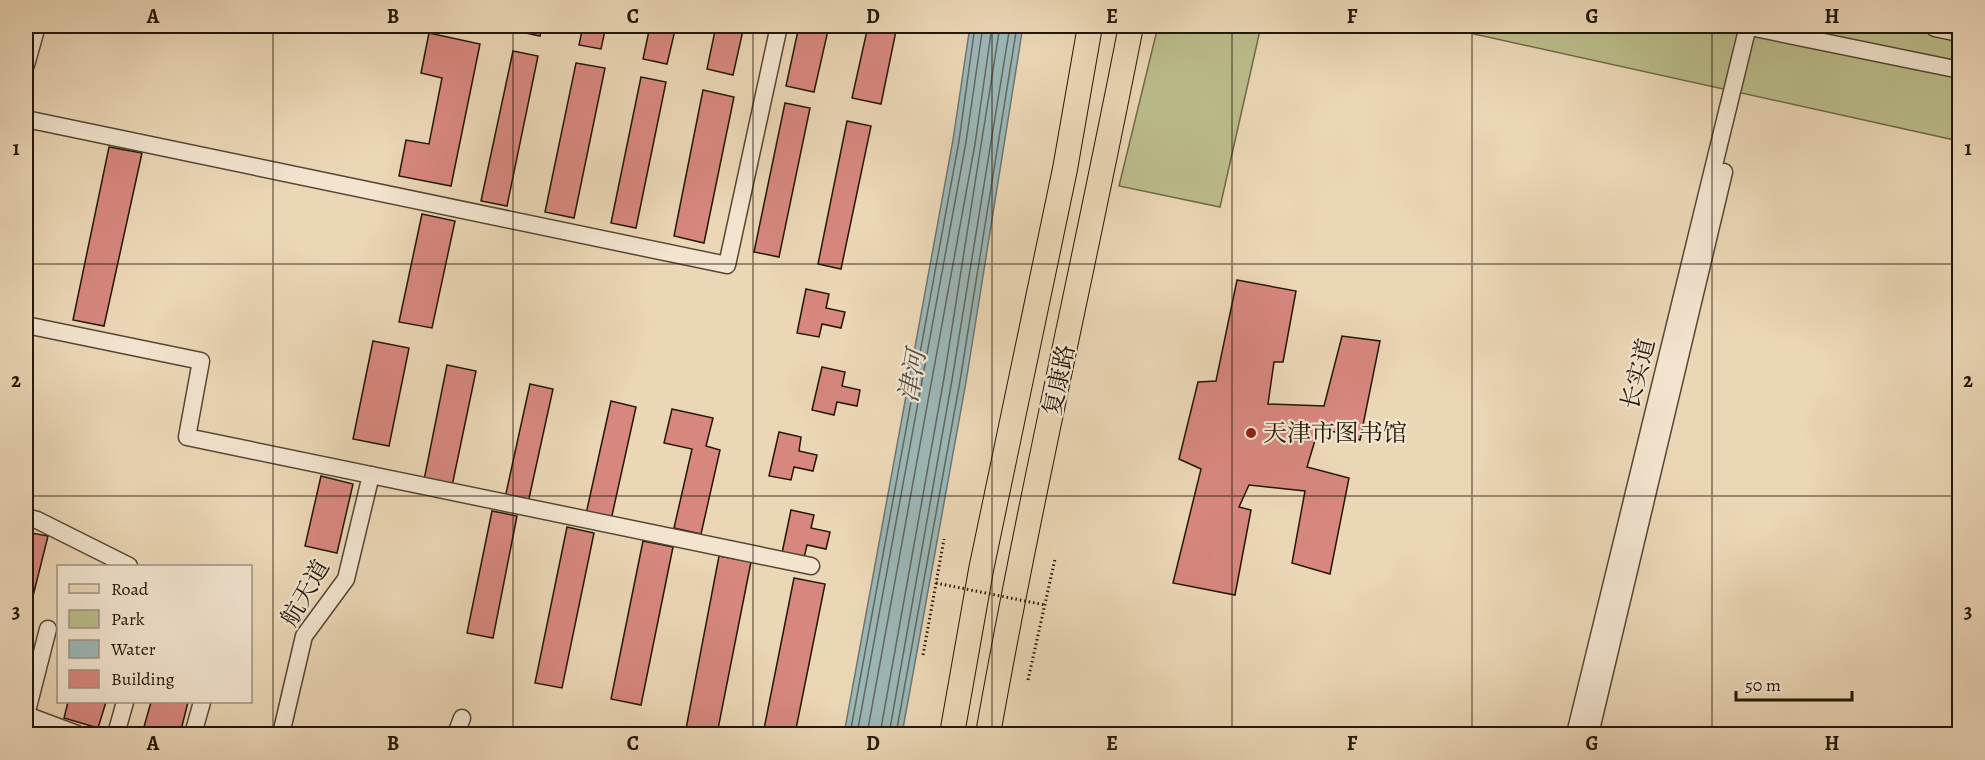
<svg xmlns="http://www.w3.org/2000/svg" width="1985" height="760" viewBox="0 0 1985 760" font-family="Alegreya,'Noto Serif SC',serif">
  <rect width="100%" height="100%" fill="#ebd6b5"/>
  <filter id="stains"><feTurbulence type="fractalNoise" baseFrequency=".00333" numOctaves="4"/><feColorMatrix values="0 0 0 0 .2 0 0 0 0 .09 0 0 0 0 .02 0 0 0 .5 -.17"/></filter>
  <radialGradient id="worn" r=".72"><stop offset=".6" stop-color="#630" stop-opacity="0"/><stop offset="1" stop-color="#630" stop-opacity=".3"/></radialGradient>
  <g fill="#bbbd8b" stroke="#6f6a4a" stroke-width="1.5">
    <path d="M1158,26H1261L1220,207L1119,186Z"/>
    <path d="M1438,26H1959V141Z"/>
  </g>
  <path fill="#9cb7b7" stroke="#6c7771" stroke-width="1.5" d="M970,26H1023L966,382L902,734H844L953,140Z"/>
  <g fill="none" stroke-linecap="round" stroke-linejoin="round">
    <g stroke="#606760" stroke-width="1.5">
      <path d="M850,734L959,141L975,26"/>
      <path d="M857,734L966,142L983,26"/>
      <path d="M867,734L975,144L992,26"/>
      <path d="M880,734L944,378L1000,26"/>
      <path d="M889,734L952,380L1010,26"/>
      <path d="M896,734L960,381L1017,26"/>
    </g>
  </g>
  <g fill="#d7877e" stroke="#231708" stroke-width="1.5">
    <path d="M517,26H542L540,36L516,31Z"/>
    <path d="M583,26H606L601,49L579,45Z"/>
    <path d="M650,26H676L667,64L643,59Z"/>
    <path d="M716,26H744L733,75L707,69Z"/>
    <path d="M799,26H829L814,92L786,86Z"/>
    <path d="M868,26H897L881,104L852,98Z"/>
    <path d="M429,33L480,44L451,186L399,176L406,140L429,144L442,78L421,73Z"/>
    <path d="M513,51L538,56L507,206L481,201Z"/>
    <path d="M576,63L605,68L574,218L545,212Z"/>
    <path d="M641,77L666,82L636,228L611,223Z"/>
    <path d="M703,90L734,97L704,243L674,236Z"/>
    <path d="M785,103L810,108L779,257L754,252Z"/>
    <path d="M847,121L871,126L841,269L818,264Z"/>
    <path d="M109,147L142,153L104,326L73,320Z"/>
    <path d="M422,214L455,221L432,328L399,322Z"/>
    <path d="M1237,280L1296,291L1283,362H1274L1268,404L1324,406L1342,336L1380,341L1360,440L1319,427L1307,467L1349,478L1330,574L1292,563L1305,491L1249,485L1239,507L1251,510L1235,595L1173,583L1201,469L1179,459L1198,382L1216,381Z"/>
    <path d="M806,289L829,294L826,308L845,312L841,328L822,324L819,337L797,333Z"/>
    <path d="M373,341L409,348L389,446L353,439Z"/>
    <path d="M447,365L476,371L452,486L424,480Z"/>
    <path d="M822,367L845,372L842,386L860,390L857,406L837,402L834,415L812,410Z"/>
    <path d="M530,384L553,389L528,503L505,498Z"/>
    <path d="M611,401L636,407L611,520L586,514Z"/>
    <path d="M672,409L713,418L706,446L720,450L701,534L674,528L692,449L664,443Z"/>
    <path d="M779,432L801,437L799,451L817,455L813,471L794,467L791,480L769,476Z"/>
    <path d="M321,476L353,484L337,553L305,546Z"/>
    <path d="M791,510L814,515L811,528L830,532L826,549L807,545L804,558L782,553Z"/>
    <path d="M492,511L517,516L493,638L467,633Z"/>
    <path d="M567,527L594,533L562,688L535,683Z"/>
    <path d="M26,532L48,536L26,624Z"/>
    <path d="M643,541L673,547L641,705L611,699Z"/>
    <path d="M719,556L751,562L717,734H685Z"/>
    <path d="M794,578L825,584L795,734H763Z"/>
    <path d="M68,702H106L98,728L64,718Z"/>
    <path d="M151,702H188L180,734H142Z"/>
  </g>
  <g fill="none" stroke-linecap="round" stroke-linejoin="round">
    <g stroke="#554733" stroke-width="19">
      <g id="minor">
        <path d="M1745,26L1960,70"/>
        <path d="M26,65L37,26"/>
        <path d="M26,119L727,265L779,26"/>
        <path d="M26,325L201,361L187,437L811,566"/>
        <path d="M26,517L37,520L129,566"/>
        <path d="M26,715L48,629"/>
        <path d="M26,715L77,734"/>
        <path d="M116,734L125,702"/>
        <path d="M193,734L202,702"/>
        <path d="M281,734L304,636L346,579L371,475"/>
        <path d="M456,734L462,718"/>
        <path d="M1575,734L1748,26"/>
        <path d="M1590,734L1724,172"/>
      </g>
    </g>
    <g stroke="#231708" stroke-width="23">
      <path id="major" d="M1936,26L1960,31"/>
    </g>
    <g stroke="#231708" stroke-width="26">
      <g id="highway">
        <path d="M952,734L981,570L1065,169L1090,26"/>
        <path d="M988,734C1030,497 1085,262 1131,26"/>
      </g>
    </g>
    <g stroke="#231708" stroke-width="3" stroke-dasharray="1.5 3" stroke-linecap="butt">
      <path d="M923,655L944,539"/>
      <path d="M1028,680L1055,559"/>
    </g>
    <use href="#minor" stroke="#f2e4cf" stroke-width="16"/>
    <use href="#major" stroke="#ebd6b5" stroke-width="21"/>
    <use href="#highway" stroke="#ebd6b5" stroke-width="24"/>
    <path stroke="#231708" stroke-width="3" stroke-dasharray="1.5 3" stroke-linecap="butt" d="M936,583L1045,605"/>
  </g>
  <path fill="none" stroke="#231708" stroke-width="1.5" stroke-opacity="0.55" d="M273,26V734M513,26V734M753,26V734M992,26V734M1232,26V734M1472,26V734M1712,26V734M26,264H1960M26,496H1960"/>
  <circle fill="#8f2418" stroke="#f2e4cf" stroke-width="2" cx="1251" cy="433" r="6"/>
  <g text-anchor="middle" stroke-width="4.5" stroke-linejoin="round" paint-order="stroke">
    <g font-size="24" fill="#231708" stroke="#f2e4cf">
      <text transform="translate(1638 374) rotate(-76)" y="8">长实道</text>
      <text transform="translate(1059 380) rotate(-78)" y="8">复康路</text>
      <text transform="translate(305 593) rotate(-60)" y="8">航天道</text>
    </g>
    <g font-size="24" fill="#231708" stroke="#f2e4cf" text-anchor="start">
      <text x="1263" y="441">天津市图书馆</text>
    </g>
    <g font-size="26" font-style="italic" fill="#4d4f45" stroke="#f2e4cf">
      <text transform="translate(912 376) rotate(-80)" y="9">津河</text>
    </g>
  </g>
  <rect width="1985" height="760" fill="none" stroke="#ebd6b5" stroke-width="66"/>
  <rect x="57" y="565" width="195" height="138" fill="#f2e4cf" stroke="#9f927f" stroke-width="1.5"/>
  <rect x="69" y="584" width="30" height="9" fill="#ebd6b5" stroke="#9f927f" stroke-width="1.5"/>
  <text x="111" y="595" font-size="18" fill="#231708">Road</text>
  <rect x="69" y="610" width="30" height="18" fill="#bbbd8b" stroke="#9f927f" stroke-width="1.5"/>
  <text x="111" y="625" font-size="18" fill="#231708">Park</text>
  <rect x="69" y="640" width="30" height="18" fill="#9cb7b7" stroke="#9f927f" stroke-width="1.5"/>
  <text x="111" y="655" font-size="18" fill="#231708">Water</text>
  <rect x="69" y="670" width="30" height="18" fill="#d7877e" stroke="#9f927f" stroke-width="1.5"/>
  <text x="111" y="685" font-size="18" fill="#231708">Building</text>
  <path d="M1736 691v9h116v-9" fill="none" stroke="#231708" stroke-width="3"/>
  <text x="1745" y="691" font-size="18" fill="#231708" stroke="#f2e4cf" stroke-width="4.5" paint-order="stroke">50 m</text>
  <rect x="33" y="33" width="1919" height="694" fill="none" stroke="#231708" stroke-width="2"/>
  <g font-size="20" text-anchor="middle" font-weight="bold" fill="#231708">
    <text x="153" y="23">A</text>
    <text x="393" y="23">B</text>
    <text x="633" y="23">C</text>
    <text x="873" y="23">D</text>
    <text x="1112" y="23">E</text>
    <text x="1352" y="23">F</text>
    <text x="1592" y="23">G</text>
    <text x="1832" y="23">H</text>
    <text x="16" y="155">1</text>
    <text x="1968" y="155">1</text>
    <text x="16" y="387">2</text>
    <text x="1968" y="387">2</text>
    <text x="16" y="618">3</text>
    <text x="1968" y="618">3</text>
    <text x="153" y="750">A</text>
    <text x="393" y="750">B</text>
    <text x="633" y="750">C</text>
    <text x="873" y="750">D</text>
    <text x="1112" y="750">E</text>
    <text x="1352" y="750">F</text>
    <text x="1592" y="750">G</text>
    <text x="1832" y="750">H</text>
  </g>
  <rect width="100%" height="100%" filter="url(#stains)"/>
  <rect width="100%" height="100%" fill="url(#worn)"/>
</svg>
